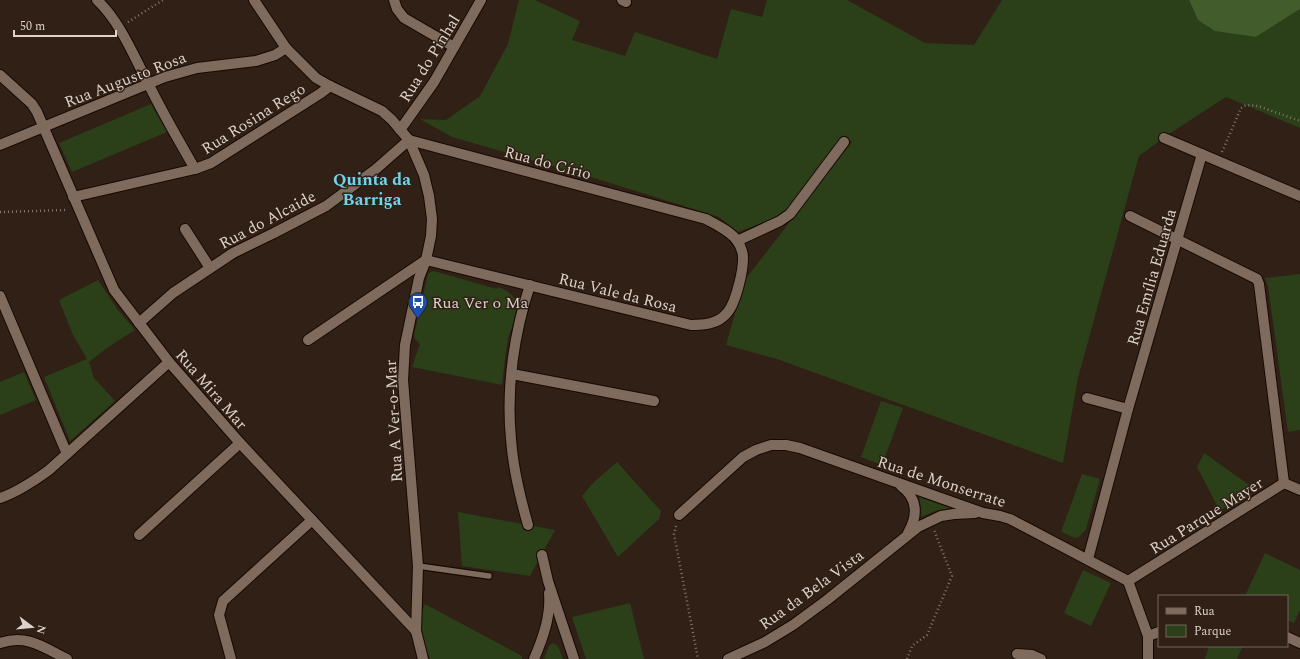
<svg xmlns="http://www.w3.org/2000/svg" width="1300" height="659" viewBox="0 0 1300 659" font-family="Spectral,serif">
  <rect width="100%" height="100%" fill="#302015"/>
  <g fill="#2b3f19">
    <path d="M519,0H535L580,21L572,40L625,56L635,32L717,59L731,9L762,17L767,0H847L925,43L974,45L1002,0H1189L1198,20L1256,37L1300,9V128L1226,97L1169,134L1139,156L1078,378L1063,463L777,359L726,345L744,281L852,142L843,135L783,215L738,232L719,217L594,178L452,137L420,119L446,120L480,96L508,44Z"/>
    <path d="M151,104L167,132L72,172L59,143Z"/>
    <path d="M434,271L497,289L498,287C506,290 514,294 516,303C518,312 511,329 508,339C505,354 504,370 502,385L412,367L420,344L415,339L414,335L428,274L431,272Z"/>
    <path d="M1300,274V430L1288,432L1268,286L1265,278Z"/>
    <path d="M98,280L118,310L135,330L108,347L89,362L94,378L115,401L70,441L44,377L87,359L73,335L59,300Z"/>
    <path d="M24,372L36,400L0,415V382Z"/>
    <path d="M881,401L903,408L882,465L861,457Z"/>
    <path d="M1204,453L1255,489L1220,511L1197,467Z"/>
    <path d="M617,462L661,511L659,519L618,557L582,496L593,483Z"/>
    <path d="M1082,474L1100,479L1086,529L1079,537L1075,538L1061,532Z"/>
    <path d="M919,497L950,508L935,511L921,517V507Z"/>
    <path d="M458,512L555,530L530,576L462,566Z"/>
    <path d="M1265,553L1300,570V610L1294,623L1287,620V596H1245Z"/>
    <path d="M1083,570L1111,583L1091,626L1064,613Z"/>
    <path d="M630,603L644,659H586L572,617Z"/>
    <path d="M425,604L522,656V659H430C424,644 417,619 425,604Z"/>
    <path d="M553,643L558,646L563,659H544L549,646Z"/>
    <path d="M1209,646H1243L1237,659H1205Z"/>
  </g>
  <path fill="#425c2c" d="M1189,0H1300V9L1256,37L1215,31L1198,20Z"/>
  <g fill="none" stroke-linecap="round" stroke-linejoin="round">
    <g stroke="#180902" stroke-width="8">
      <path id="service" d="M418,566L489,576"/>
    </g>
    <g stroke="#180902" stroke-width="12">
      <g id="minor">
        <path d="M97,0C121,23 133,55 148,83C162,112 179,141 195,169"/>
        <path d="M254,0L286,48L316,78L330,86L382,111L392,120L409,140L424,175L429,196L432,219L431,236L426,260L419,278L405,345L403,380L418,566L416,631L423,659"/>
        <path d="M394,0L397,9L404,18L454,47"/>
        <path d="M622,0L626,2"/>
        <path d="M0,75L32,104L37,112L114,290L169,362L240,443L416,631"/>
        <path d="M400,130L434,82L481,0"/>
        <path d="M1164,138L1300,196"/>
        <path d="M0,145L165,77L197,68L256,61L275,55L286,48"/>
        <path d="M73,197L195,169L211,163L321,93L330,86"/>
        <path d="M1130,216L1257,279L1259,284L1284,483"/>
        <path d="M185,229L210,268"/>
        <path d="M737,241L780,221L790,214L844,142"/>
        <path d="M0,296L67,454"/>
        <path d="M139,323L173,293L233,253L274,233L326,206L376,169L409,140"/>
        <path d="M308,340L426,260L691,325C704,325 718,324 727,313C736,303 746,263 742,251C741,248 740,245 738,242C732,232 717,225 706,219L409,140"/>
        <path d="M512,374L654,401"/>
        <path d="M1087,398L1128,409"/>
        <path d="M1284,483L1300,490"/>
        <path d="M901,486C918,498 918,516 908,533"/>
        <path d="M0,498C18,492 34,481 49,470L169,362"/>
        <path d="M679,515L743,457L756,450L771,445H786L800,448L983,513L1000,516L1010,519L1128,581L1148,636V659"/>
        <path d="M528,525C520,497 513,468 511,439C506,388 514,333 530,285"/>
        <path d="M139,535L240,443"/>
        <path d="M542,555L548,581L574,659"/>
        <path d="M1088,559L1128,409L1202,154"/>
        <path d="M1128,581L1284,483"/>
        <path d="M1148,636L1159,632"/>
        <path d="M1287,637L1300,643"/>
        <path d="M0,643C27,634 43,647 67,659"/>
        <path d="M1017,654L1032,655L1041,659"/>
        <path d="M231,659L219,615L223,601L312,520"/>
        <path d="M534,659C543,638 551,616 549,593"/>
        <path d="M728,659L765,642L793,625L827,600L918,527L941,516L954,514L975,513"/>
      </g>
    </g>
    <g stroke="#84766d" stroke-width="2.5" stroke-dasharray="1 3" stroke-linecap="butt">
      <path d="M128,22L163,0"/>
      <path d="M1222,152L1241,108L1246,105L1258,106L1300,121"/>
      <path d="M0,212L67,210"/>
      <path d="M676,526L674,534L698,659"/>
      <path d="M907,659L912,646L927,635L952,576L934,530"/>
    </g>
    <use href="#service" stroke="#7f6b5e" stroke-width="5.5"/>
    <use href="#minor" stroke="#7f6b5e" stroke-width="10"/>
  </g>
  <defs>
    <g id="bus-pin" transform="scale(1)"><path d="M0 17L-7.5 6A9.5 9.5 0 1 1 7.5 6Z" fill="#1a4fb4" stroke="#302015"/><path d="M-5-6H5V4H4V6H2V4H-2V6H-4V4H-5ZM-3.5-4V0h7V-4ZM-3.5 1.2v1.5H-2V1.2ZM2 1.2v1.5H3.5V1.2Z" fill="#fff"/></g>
  </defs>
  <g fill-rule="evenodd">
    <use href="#bus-pin" x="418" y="302"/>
  </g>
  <g text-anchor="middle" stroke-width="3" stroke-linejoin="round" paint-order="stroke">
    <g font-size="16" fill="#ddd2cb" stroke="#302015">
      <text transform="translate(429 58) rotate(-58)" y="6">Rua do Pinhal</text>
      <text transform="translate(125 79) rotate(-21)" y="6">Rua Augusto Rosa</text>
      <text transform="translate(253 118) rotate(-32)" y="6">Rua Rosina Rego</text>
      <text transform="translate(548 162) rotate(15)" y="6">Rua do Círio</text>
      <text transform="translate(267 219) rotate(-28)" y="6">Rua do Alcaide</text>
      <text transform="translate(1151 277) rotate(-74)" y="6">Rua Emília Eduarda</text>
      <text transform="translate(618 292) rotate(14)" y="6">Rua Vale da Rosa</text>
      <text transform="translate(212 389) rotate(49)" y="6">Rua Mira Mar</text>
      <text transform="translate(393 421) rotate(-93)" y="6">Rua A Ver-o-Mar</text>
      <text transform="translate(942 481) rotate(18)" y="6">Rua de Monserrate</text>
      <text transform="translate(1206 515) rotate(-32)" y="6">Rua Parque Mayer</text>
      <text transform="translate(811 589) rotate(-36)" y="6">Rua da Bela Vista</text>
    </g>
    <g font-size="16" fill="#ddd2cb" stroke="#302015" text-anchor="start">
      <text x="432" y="308">Rua Ver o Ma</text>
    </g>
    <g font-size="17" font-weight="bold" fill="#6fd4ed" stroke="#302015">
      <text x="372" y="185">Quinta da<tspan x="372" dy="20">Barriga</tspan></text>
    </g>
  </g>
  <rect x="1158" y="595" width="130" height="52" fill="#302015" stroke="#75675e"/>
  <rect x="1166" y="608" width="20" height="6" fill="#7f6b5e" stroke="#75675e"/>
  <text x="1194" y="615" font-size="12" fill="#ddd2cb">Rua</text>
  <rect x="1166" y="625" width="20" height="12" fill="#2b3f19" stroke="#75675e"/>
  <text x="1194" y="635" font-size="12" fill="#ddd2cb">Parque</text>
  <g transform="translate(32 627) rotate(106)" stroke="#302015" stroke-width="3" paint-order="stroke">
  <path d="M0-3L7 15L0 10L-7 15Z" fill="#ddd2cb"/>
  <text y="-6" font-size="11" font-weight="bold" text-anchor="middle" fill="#ddd2cb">N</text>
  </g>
  <path d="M14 30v6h102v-6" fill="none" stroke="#ddd2cb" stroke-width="2"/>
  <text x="20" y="30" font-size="12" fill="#ddd2cb" stroke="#302015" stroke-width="3" paint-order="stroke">50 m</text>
</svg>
